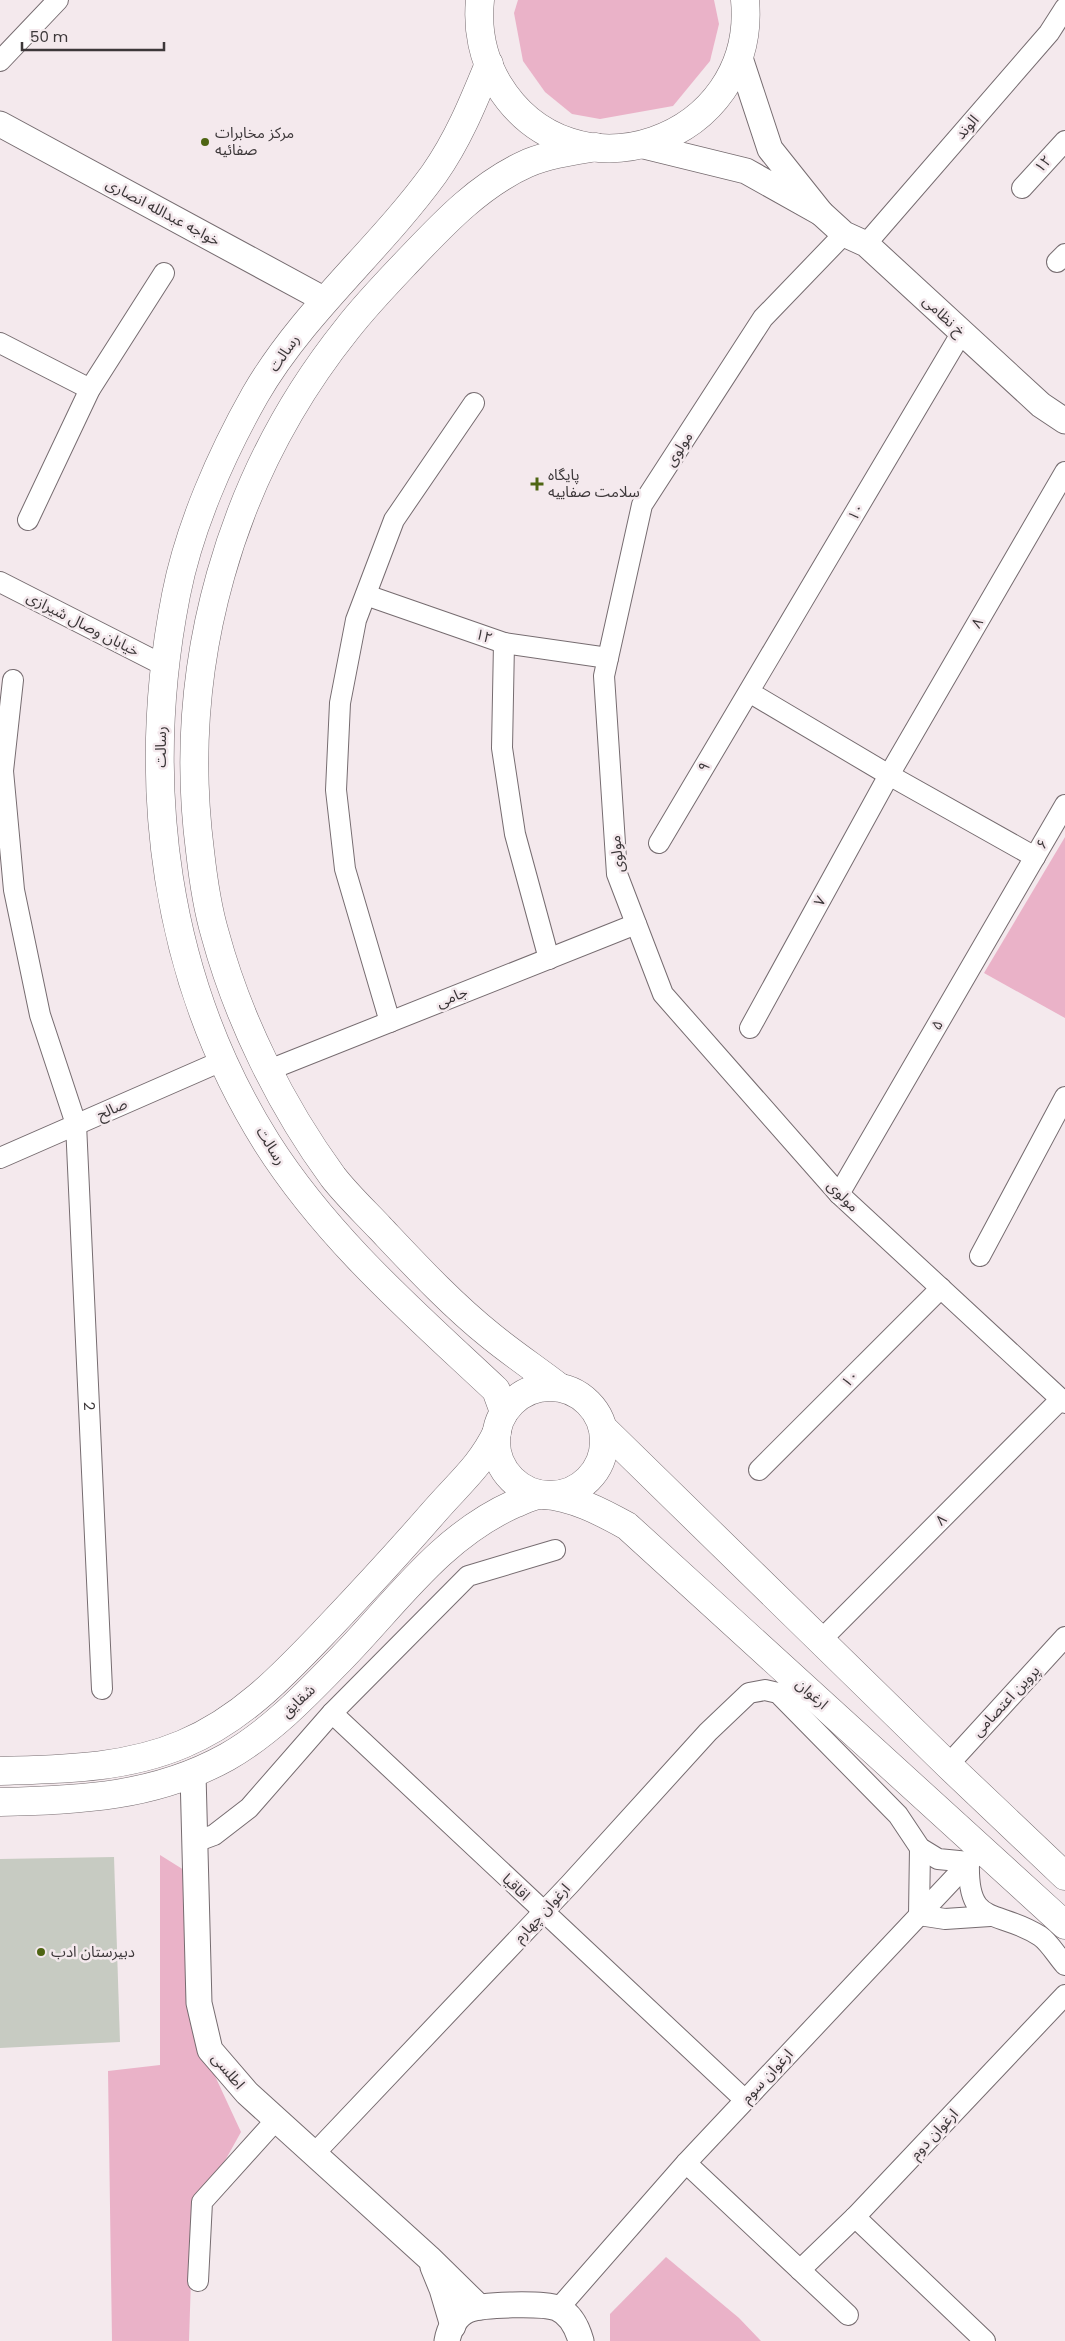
<svg xmlns="http://www.w3.org/2000/svg" width="1065" height="2341" viewBox="0 0 1065 2341" font-family="Poppins,'Noto Sans Arabic',sans-serif">
  <rect width="100%" height="100%" fill="#f4e9ed"/>
  <g fill="#eab2c8">
    <path d="M518,0H714L719,24L710,61L673,106L600,119L572,114L545,92L523,61L514,13Z"/>
    <path d="M1065,837V1018L984,973Z"/>
    <path d="M160,1855L192,1875L202,2048L241,2132L193,2218L189,2341H112L108,2071L160,2065Z"/>
    <path d="M666,2257L739,2318L761,2341H610V2314Z"/>
  </g>
  <path fill="#c7cbc2" d="M114,1857L120,2042L0,2048V1859Z"/>
  <g fill="none" stroke-linecap="round" stroke-linejoin="round">
    <g stroke="#766c70" stroke-width="22">
      <g id="minor">
        <path d="M0,61L58,0"/>
        <path d="M1022,188L1065,141"/>
        <path d="M844,234L763,318L642,505L604,676L617,874L663,994L839,1194L1065,1403"/>
        <path d="M866,244L1049,33L1065,8"/>
        <path d="M1057,262L1065,254"/>
        <path d="M0,343L90,389"/>
        <path d="M28,520L90,389L164,273"/>
        <path d="M0,582L165,666"/>
        <path d="M366,595L504,643L608,658"/>
        <path d="M504,643L502,748L515,834L549,959"/>
        <path id="s1" d="M13,680L3,771L14,890L40,1015L76,1124L102,1689"/>
        <path d="M749,692L889,775L1035,857"/>
        <path d="M659,843L962,332"/>
        <path d="M390,1022L345,869L336,790L340,703L356,620L394,520L474,403"/>
        <path d="M750,1028L889,775L1065,472"/>
        <path d="M269,1070L636,924"/>
        <path d="M0,1158L224,1060"/>
        <path d="M839,1194L1065,805"/>
        <path d="M980,1256L1065,1097"/>
        <path d="M759,1470L941,1288"/>
        <path d="M820,1641L1061,1399"/>
        <path d="M332,1713L745,2100"/>
        <path d="M948,1765L1065,1637"/>
        <path d="M195,1842L214,1835L249,1808L332,1713L468,1576L555,1550"/>
        <path d="M920,1848L919,1915L945,1919L990,1916"/>
        <path d="M314,2154L570,1884L708,1732L749,1693L765,1690L778,1693L898,1815L920,1848L938,1859L969,1862C967,1929 997,1908 1040,1936C1049,1942 1057,1956 1065,1965"/>
        <path d="M686,2163L848,2315"/>
        <path d="M855,2217L985,2341"/>
        <path d="M800,2270L855,2217L1065,1995"/>
        <path d="M198,2281L202,2202L276,2120"/>
        <path d="M558,2309L686,2163L973,1858"/>
      </g>
    </g>
    <g stroke="#766c70" stroke-width="27">
      <g id="tertiary">
        <path d="M0,124L325,300"/>
        <path d="M640,145L746,171L821,213L770,149L739,55"/>
        <path d="M821,213L844,234L866,244L1041,405L1065,421"/>
        <path d="M193,1774L199,2003L210,2050L247,2093L429,2258L479,2307"/>
        <path d="M433,2267L442,2289L453,2326"/>
        <path d="M447,2341C449,2329 456,2315 468,2310C482,2304 543,2303 557,2308C571,2314 577,2327 581,2341"/>
      </g>
    </g>
    <g stroke="#766c70" stroke-width="29">
      <g id="secondary">
        <path d="M480,0C477,29 483,59 498,84C572,206 758,141 745,0"/>
        <path d="M489,64C473,103 458,140 434,174C378,251 303,312 255,395C221,455 189,528 176,595C139,783 164,979 267,1143C328,1239 414,1313 496,1390L504,1412"/>
        <path d="M559,1387C537,1370 513,1354 491,1336C451,1304 415,1265 380,1228C364,1211 347,1195 333,1177C281,1106 238,1019 215,934C207,907 203,878 200,851C176,665 230,475 347,329C364,307 384,286 403,266C440,227 478,185 528,163C550,154 573,151 596,147"/>
        <circle cx="550" cy="1441" r="54"/>
        <path d="M603,1428L948,1765L1065,1876"/>
        <path d="M0,1771C62,1769 124,1769 183,1744C243,1719 285,1673 329,1627C365,1589 400,1551 434,1512C458,1484 481,1466 497,1432"/>
        <path d="M0,1802C81,1800 155,1797 227,1757C269,1733 303,1698 336,1664C393,1607 438,1538 514,1504C522,1501 534,1494 543,1495C571,1496 602,1512 627,1526L1065,1925"/>
      </g>
    </g>
    <use href="#minor" stroke="#fff" stroke-width="20"/>
    <use href="#tertiary" stroke="#fff" stroke-width="25"/>
    <use href="#secondary" stroke="#fff" stroke-width="28"/>
  </g>
  <g fill="#4e6513" stroke="#f4e9ed" stroke-width="2">
    <circle cx="205" cy="142" r="5"/>
    <path d="M534.5 476.5h5v5h5v5h-5v5h-5v-5h-5v-5h5z"/>
    <circle cx="41" cy="1952" r="5"/>
  </g>
  <g text-anchor="middle" stroke-width="5" stroke-linejoin="round" paint-order="stroke">
    <g font-size="15" fill="#3c3739" stroke="#f4e9ed">
      <text transform="translate(967 127) rotate(-49)" y="5">الوند</text>
      <text transform="translate(1043 164) rotate(-48)" y="5">۱۲</text>
      <text transform="translate(163 212) rotate(28)" y="5">خواجه عبدالله انصاری</text>
      <text transform="translate(944 316) rotate(43)" y="5">خ نظامی</text>
      <text transform="translate(284 353) rotate(-55)" y="5">رسالت</text>
      <text transform="translate(679 449) rotate(-57)" y="5">مولوی</text>
      <text transform="translate(856 512) rotate(-59)" y="5">۱۰</text>
      <text transform="translate(977 623) rotate(-60)" y="5">۸</text>
      <text transform="translate(83 624) rotate(27)" y="5">خیابان وصال شیرازی</text>
      <text transform="translate(484 636) rotate(19)" y="5">۱۲</text>
      <text transform="translate(161 747) rotate(-90)" y="5">رسالت</text>
      <text transform="translate(704 767) rotate(-59)" y="5">۹</text>
      <text transform="translate(1042 844) rotate(-60)" y="5">۶</text>
      <text transform="translate(617 854) rotate(-96)" y="5">مولوی</text>
      <text transform="translate(820 901) rotate(-61)" y="5">۷</text>
      <text transform="translate(452 997) rotate(-22)" y="5">جامی</text>
      <text transform="translate(937 1025) rotate(-60)" y="5">۵</text>
      <text transform="translate(112 1109) rotate(-24)" y="5">صالح</text>
      <text transform="translate(271 1146) rotate(58)" y="5">رسالت</text>
      <text transform="translate(843 1196) rotate(45)" y="5">مولوی</text>
      <text transform="translate(850 1379) rotate(-45)" y="5">۱۰</text>
      <text dy="5" stroke="none"><textPath href="#s1" startOffset="736">2</textPath></text>
      <text transform="translate(941 1520) rotate(-45)" y="5">۸</text>
      <text transform="translate(812 1694) rotate(42)" y="5">ارغوان</text>
      <text transform="translate(298 1701) rotate(-43)" y="5">شقایق</text>
      <text transform="translate(1006 1701) rotate(-47)" y="5">پروین اعتصامی</text>
      <text transform="translate(516 1887) rotate(43)" y="5">اقاقیا</text>
      <text transform="translate(542 1913) rotate(-47)" y="5">ارغوان چهارم</text>
      <text transform="translate(228 2071) rotate(50)" y="5">اطلسی</text>
      <text transform="translate(767 2076) rotate(-47)" y="5">ارغوان سوم</text>
      <text transform="translate(934 2134) rotate(-47)" y="5">ارغوان دوم</text>
    </g>
    <g font-size="15" fill="#3c3739" stroke="#f4e9ed" text-anchor="start">
      <text x="215" y="138">مرکز مخابرات<tspan x="215" dy="17">صفائیه</tspan></text>
      <text x="548" y="480">پایگاه<tspan x="548" dy="17">سلامت صفاییه</tspan></text>
      <text x="51" y="1957">دبیرستان ادب</text>
    </g>
  </g>
  <path d="M22 42v8h142v-8" fill="none" stroke="#3c3739" stroke-width="2.5"/>
  <text x="30" y="42" font-size="15" fill="#3c3739" stroke="#f4e9ed" stroke-width="4" paint-order="stroke">50 m</text>
</svg>
